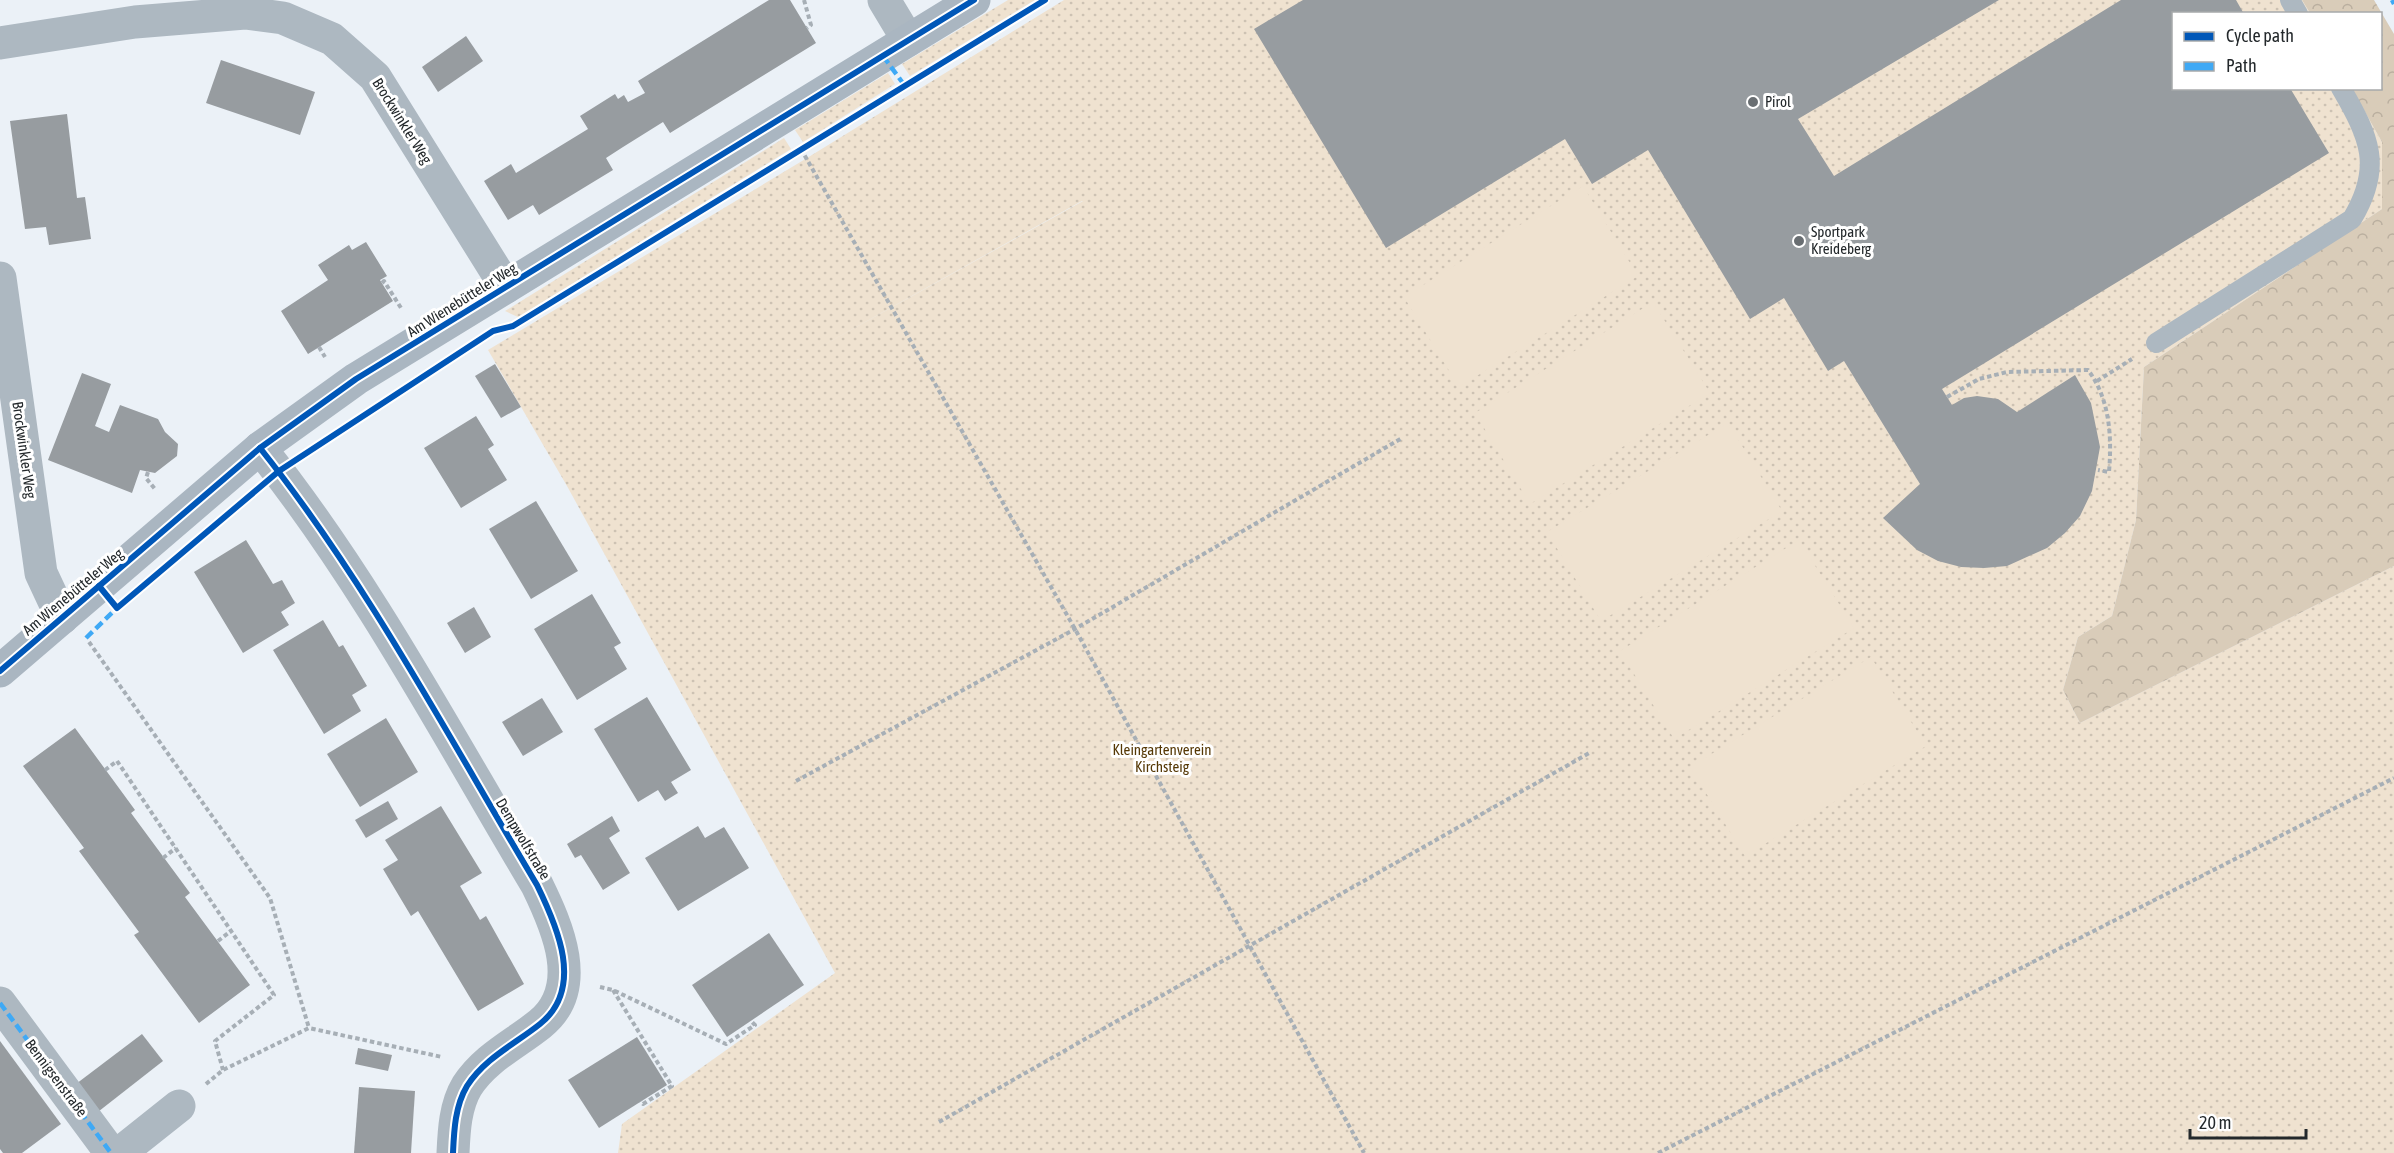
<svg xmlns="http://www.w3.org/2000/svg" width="2394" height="1153" viewBox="0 0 2394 1153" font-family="'Asap Condensed',sans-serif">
  <defs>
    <pattern id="grass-dots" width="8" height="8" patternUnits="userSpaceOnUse" patternTransform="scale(1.5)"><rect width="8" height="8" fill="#efe2d0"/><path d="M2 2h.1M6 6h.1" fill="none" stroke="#cdc2b3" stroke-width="1.8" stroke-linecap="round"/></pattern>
    <pattern id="forest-crowns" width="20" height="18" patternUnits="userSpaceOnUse" patternTransform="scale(1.5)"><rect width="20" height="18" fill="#d9ccb9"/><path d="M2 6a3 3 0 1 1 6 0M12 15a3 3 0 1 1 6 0" fill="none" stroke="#baaf9f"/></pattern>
  </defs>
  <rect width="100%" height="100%" fill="#ebf1f7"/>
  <g fill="url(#grass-dots)" fill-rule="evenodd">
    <path d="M1008,0H1035L910,76L902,64Z"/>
    <path d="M1064,0H2302L2310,13L2174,14V88L2352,89L2382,142V209L2144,367L2136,520L2112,616L2078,637L2063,690L2080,723L2394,566V1153H618L622,1124L835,973L567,486L488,350L807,158ZM1083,201L797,360L1082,201Z"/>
    <path d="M888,73L895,84L803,142L795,130Z"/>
    <path d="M784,138L791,149L518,317L505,311Z"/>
  </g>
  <path fill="url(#forest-crowns)" d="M2302,0H2374L2394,34V566L2080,723L2063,690L2078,637L2112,616L2136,520L2144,367L2382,209V142L2352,89L2380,88V14L2310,13Z"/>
  <g fill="#efe2d0">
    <path d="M1583,186L1638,276L1459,387L1404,297Z"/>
    <path d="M1653,302L1710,393L1530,504L1475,413Z"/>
    <path d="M1728,423L1782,511L1601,621L1547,532Z"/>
    <path d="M1799,540L1854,628L1674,739L1620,651Z"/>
    <path d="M1871,657L1926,746L1745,856L1690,767Z"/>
  </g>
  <g fill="#979ca0">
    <path d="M769,0H790L816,43L670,133L663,122L623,147L606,158L613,170L539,215L533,205L508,220L484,181L511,164L516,173L588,129L580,116L615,94L618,99L624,95L628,102L645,93L638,81Z"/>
    <path d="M1303,0H1999L1798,119L1834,176L2121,0H2236L2244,14H2174V88H2290L2329,153L1942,389L1952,405L1964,398L1977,396L1998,399L2017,412L2075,375L2091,403L2100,447L2092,491L2080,516L2065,533L2047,548L2007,566L1984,568L1961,567L1938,561L1917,550L1883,518L1920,484L1844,361L1828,371L1784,298L1750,319L1648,150L1592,184L1565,139L1386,248L1254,29Z"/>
    <path d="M466,36L483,61L438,92L422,67Z"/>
    <path d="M221,60L315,92L300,135L206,103Z"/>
    <path d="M67,114L77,198L85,197L91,239L49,245L46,227L25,229L10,121Z"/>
    <path d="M366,242L387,276L380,280L393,301L308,354L281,311L328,280L318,265L349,245L352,250Z"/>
    <path d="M495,364L521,407L501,418L475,376Z"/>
    <path d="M82,373L111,384L95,426L109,432L120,405L158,419L165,432L178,444L177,456L155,473L140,470L132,493L48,460Z"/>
    <path d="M476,416L494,445L488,449L507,480L461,508L424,448Z"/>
    <path d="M536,501L578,571L531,599L489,529Z"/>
    <path d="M246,540L273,584L282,580L295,603L281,612L289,625L243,653L194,572Z"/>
    <path d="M592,594L621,643L614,647L627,669L577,700L534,629Z"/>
    <path d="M474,607L491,637L465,653L447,623Z"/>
    <path d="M323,620L339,647L343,645L367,686L352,695L361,711L324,734L273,650Z"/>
    <path d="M647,697L691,770L671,782L678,793L665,801L658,790L638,802L594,729Z"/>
    <path d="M542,698L563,732L523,756L502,722Z"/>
    <path d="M386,718L418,772L360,807L327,754Z"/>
    <path d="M75,728L135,810L131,813L190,893L185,897L250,985L199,1023L134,935L139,932L79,851L84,848L23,766Z"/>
    <path d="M388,801L398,819L366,838L355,820Z"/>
    <path d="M441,806L482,873L460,886L480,920L486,916L524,984L478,1011L418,911L411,916L383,869L398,860L385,840Z"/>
    <path d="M612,816L620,831L609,838L630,873L603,890L581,855L575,858L567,844Z"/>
    <path d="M698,826L705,838L724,827L749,868L678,911L645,858Z"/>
    <path d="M769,933L804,985L727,1037L692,985Z"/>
    <path d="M142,1034L163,1061L94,1115L72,1087Z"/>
    <path d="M637,1037L667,1085L599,1128L568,1080Z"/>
    <path d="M0,1041L61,1124L22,1153H3L0,1149Z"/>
    <path d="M358,1048L392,1055L388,1071L355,1064Z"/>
    <path d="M359,1087L415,1091L411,1153H354Z"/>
  </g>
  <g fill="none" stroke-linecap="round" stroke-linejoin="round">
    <g stroke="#a7afb6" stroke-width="4" stroke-dasharray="4.5 3" stroke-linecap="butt">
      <path d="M804,0L811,25L807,28"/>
      <path d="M801,149L1075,629L1364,1153"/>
      <path d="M382,283L384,281L401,308"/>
      <path d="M319,347L325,357"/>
      <path d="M2097,381L2132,359"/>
      <path d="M1947,397L1979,379L2007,372L2088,370C2110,399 2112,437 2109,472L2098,470"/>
      <path d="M148,472L146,478L155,489"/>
      <path d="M89,642L270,898L309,1028"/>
      <path d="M105,770L117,761L274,995L215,1041L223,1070"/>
      <path d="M796,781L1075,629L1402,438"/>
      <path d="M163,858L176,848"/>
      <path d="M218,941L231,931"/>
      <path d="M600,987L613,990L726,1044L755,1025L751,1021"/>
      <path d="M613,990L672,1086L643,1104L641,1101"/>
      <path d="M206,1084L223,1070L309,1028L442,1057"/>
      <path d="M939,1122L1591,752"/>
      <path d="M1658,1153L2394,778"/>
    </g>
    <g stroke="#adb8c1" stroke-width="20">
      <path d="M2290,0L2298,14"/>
      <path d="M2156,343L2352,219C2383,167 2370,138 2341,88"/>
    </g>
    <g stroke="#adb8c1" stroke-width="33">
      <path d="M884,0L908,40"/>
      <path d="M0,43L135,22L245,13L283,18L332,39L375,77L506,287"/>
      <path d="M0,278L41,573L62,618"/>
      <path d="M260,448C367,582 449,738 537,885C557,926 585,988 540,1024C515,1044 485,1058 467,1086C455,1106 454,1131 453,1153"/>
      <path d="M0,1003L111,1153"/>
      <path d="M120,1153L179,1106"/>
    </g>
    <path stroke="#aab6c1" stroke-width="33" d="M0,671L260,448L356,379L974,0"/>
    <g stroke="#3fa9f5" stroke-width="4.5" stroke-dasharray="9 4.5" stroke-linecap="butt">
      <path d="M2392,0L2394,4"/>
      <path d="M883,56L905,86"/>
      <path d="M86,638L117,608"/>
      <path d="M0,1003L111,1153"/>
    </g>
    <g stroke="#fff" stroke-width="10">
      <g id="cycleway">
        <path d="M260,448C367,582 449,738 537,885C557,926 585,988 540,1024C515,1044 485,1058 467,1086C455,1106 454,1131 453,1153"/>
        <path d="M99,586L117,608L279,471L493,331L513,326L1045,0"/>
        <path d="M0,671L260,448L356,379L974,0"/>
      </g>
    </g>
    <use href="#cycleway" stroke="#0057b8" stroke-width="6"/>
  </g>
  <g fill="#696e72" stroke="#fff" stroke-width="2">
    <circle cx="1753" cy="102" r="6"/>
    <circle cx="1799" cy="241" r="6"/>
  </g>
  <g text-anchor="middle" stroke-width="6" stroke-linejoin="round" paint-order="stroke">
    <g font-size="15" fill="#23282b" stroke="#fff" text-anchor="start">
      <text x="1765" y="107">Pirol</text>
      <text x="1811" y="237">Sportpark<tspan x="1811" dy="17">Kreideberg</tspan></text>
    </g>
    <g font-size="15" fill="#23282b" stroke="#fff">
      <text transform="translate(402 121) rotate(58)" y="5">Brockwinkler Weg</text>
      <text transform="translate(462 300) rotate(-32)" y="5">Am Wienebütteler Weg</text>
      <text transform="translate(24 450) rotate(82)" y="5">Brockwinkler Weg</text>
      <text transform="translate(73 592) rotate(-40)" y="5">Am Wienebütteler Weg</text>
      <text transform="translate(523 839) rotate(59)" y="5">Dempwolfstraße</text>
      <text transform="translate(56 1078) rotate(53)" y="5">Bennigsenstraße</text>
    </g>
    <g font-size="15" fill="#553805" stroke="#fff">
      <text x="1162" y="755">Kleingartenverein<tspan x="1162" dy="17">Kirchsteig</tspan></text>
    </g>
  </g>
  <rect x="2172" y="12" width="210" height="78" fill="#ffffff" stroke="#a7a9aa" stroke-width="1.5"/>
  <rect x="2184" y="32" width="30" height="9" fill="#0057b8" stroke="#a7a9aa" stroke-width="1.5"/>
  <text x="2226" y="42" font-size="18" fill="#23282b">Cycle path</text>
  <rect x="2184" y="62" width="30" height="9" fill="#3fa9f5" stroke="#a7a9aa" stroke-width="1.5"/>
  <text x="2226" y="72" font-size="18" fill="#23282b">Path</text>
  <path d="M2190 1129v9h116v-9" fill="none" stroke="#23282b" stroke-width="3"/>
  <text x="2199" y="1129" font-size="18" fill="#23282b" stroke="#ffffff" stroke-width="4.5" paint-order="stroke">20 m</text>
</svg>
